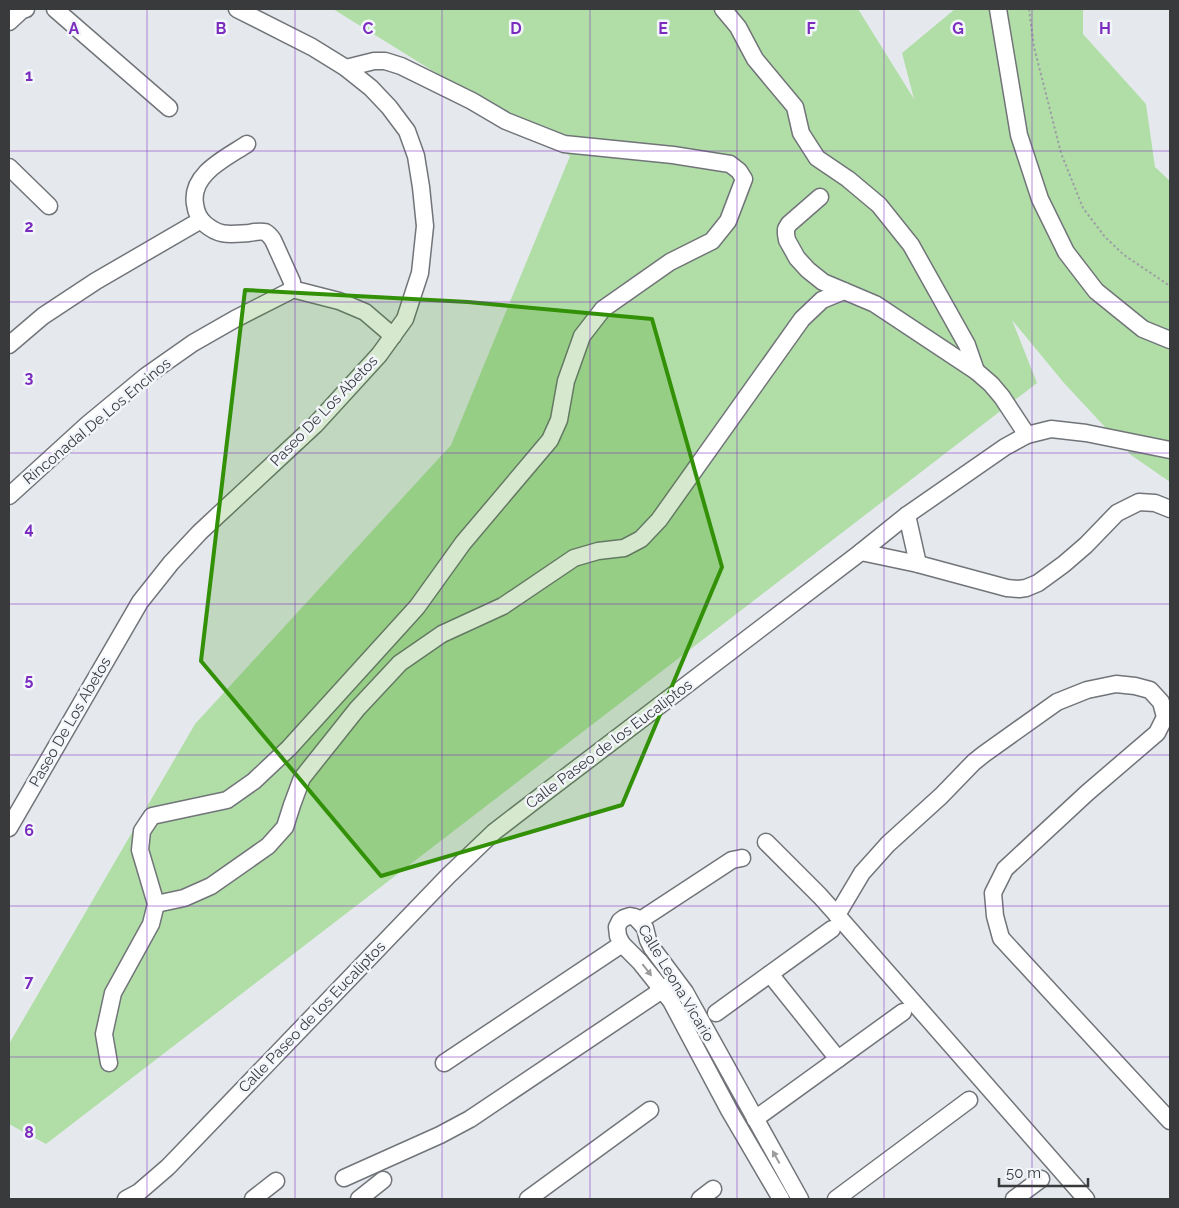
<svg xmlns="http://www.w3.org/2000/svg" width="1179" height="1208" viewBox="0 0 1179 1208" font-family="Raleway,sans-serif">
  <rect width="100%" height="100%" fill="#e5e9ee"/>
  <path fill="#b1dea6" d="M333,9H858L914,99L902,53L955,9H1083V34L1146,104L1155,167L1170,181V482L1131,455L1064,383L1012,320L1037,383L46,1144L9,1124V1044L195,724L451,445L570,156Z"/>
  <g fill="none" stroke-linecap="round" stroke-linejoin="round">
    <g stroke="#717479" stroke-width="19">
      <g id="minor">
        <path d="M55,9L169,108"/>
        <path d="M723,9L738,27L755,59L795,107L801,133L817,158L848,179L879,205L911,245L967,345L976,371"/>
        <path d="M998,9L1019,135L1040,199L1066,252L1096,291L1143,329L1170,340"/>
        <path d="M9,22L22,10L26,9"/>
        <path d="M247,144C226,158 190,174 195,204C196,212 199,219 205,224C220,237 231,234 249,233C254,232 260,231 265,232C269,234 271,237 273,240L292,282V289"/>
        <path d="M9,167L49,206"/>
        <path d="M820,197L789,224L786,229V234L787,240L797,258L808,270L823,282L875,304L976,371L991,384L1002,397L1027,435"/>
        <path d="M292,289L339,301L365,312L393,336"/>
        <path d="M9,345L43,316L96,281L201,220"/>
        <path d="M9,496L88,424L146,376L193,343L235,319L288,292L292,289"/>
        <path d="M907,515L918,564"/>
        <path d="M861,552L918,564L1007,588L1019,589L1026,588L1038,583L1064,564L1086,545L1117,513L1139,502L1155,503L1170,509"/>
        <path d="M9,828L140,602L171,563L200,532L315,425L379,355L405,319L420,273L425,226L421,187L416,156L407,131L389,107L371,88L346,68L312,47L237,9"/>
        <path d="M766,842L820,896L837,915L1086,1199"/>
        <path d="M156,904L184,898L211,886L268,846L285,827L292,805L302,778L357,709L400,663L442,634L503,606L574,558L598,551L624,548L641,539L659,520L802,319L822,300L844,291"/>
        <path d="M837,915L862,873L888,844L941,796L974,762L984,754L1057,702L1087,690L1116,684L1135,686L1150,690L1161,702L1165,717L1157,733L1087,793L1005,869L993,893L995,916L1001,938L1170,1121"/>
        <path d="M639,921L732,860L742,858"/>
        <path d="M770,974L838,1059"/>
        <path d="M716,1013L832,929"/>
        <path d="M109,1063L104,1034L113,993L151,924L156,904L140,850L142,831L152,816L227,800L254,781L289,748L417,607L463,543L550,440L559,420L566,381L582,336L603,309L670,262L712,241L728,221L744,179L739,171L730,164L673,155L564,144L506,121L472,101L401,66L385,61H374L346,68"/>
        <path d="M444,1063L622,944"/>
        <path d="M755,1119L903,1012"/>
        <path d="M344,1178L440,1135L470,1119L671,984"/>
        <path d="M126,1199L139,1192L168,1167L448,876L494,832L546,792L861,552L907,515L1005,447L1027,435L1051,429L1086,433L1170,450"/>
        <path d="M253,1199L276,1181"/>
        <path d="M359,1199L383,1180"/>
        <path d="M528,1199L650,1110"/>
        <path d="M700,1199L713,1189"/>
        <path d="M781,1199L729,1110L671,1001L640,962L622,944L618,936L617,927L620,921L624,918L630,916L635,917L639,921L645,928L648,940L652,948L685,992L800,1199"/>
        <path d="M836,1199L969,1100"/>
        <path d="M1014,1199L1041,1179"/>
      </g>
    </g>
    <path stroke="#9da0a4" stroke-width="2" stroke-dasharray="2.5 2.5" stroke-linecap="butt" d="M1029,9L1034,47L1061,153L1083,208L1105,237L1124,255L1170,286"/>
    <use href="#minor" stroke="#fff" stroke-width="16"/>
  </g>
  <defs><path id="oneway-solid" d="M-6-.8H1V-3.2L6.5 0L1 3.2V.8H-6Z" transform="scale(1.25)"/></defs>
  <g fill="#9c9c9e">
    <use href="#oneway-solid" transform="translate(647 970) rotate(52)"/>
    <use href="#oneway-solid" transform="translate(776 1157) rotate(-119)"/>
  </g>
  <path fill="#339108" fill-opacity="0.2" stroke="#339108" stroke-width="4" stroke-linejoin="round" d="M245,290L468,302L652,319L722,567L622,805L381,876L201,661Z"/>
  <path fill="none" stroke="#7b2cbf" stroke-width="1" stroke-opacity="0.55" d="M147,9V1199M295,9V1199M442,9V1199M590,9V1199M737,9V1199M884,9V1199M1032,9V1199M9,151H1170M9,302H1170M9,453H1170M9,604H1170M9,755H1170M9,906H1170M9,1057H1170"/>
  <g text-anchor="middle" stroke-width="5" stroke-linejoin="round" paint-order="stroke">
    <g font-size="15" fill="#393a3c" stroke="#f2f6fb">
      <text transform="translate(324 411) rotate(-46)" y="5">Paseo De Los Abetos</text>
      <text transform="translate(97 421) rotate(-40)" y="5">RinconadaI De Los Encinos</text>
      <text transform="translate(70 722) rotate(-60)" y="5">Paseo De Los Abetos</text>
      <text transform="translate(609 744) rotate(-37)" y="5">Calle Paseo de los Eucaliptos</text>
      <text transform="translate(676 983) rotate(59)" y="5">Calle Leona Vicario</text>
      <text transform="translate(312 1017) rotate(-46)" y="5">Calle Paseo de los Eucaliptos</text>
    </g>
  </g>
  <g font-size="16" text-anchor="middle" font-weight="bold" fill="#7b2cbf" stroke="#f2f6fb" stroke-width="5" stroke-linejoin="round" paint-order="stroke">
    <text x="74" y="34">A</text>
    <text x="221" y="34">B</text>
    <text x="368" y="34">C</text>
    <text x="516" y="34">D</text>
    <text x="663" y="34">E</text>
    <text x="811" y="34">F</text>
    <text x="958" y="34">G</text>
    <text x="1105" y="34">H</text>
    <text x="29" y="81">1</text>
    <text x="29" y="232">2</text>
    <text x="29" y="383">3</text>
    <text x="29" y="534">4</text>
    <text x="29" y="685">5</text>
    <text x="29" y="836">6</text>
    <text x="29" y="987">7</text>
    <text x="29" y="1138">8</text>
  </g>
  <rect width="1179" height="1208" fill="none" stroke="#393a3c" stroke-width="20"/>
  <path d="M999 1178v8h89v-8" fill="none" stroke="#393a3c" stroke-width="2.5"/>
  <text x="1006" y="1178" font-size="15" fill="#393a3c" stroke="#f2f6fb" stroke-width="4" paint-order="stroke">50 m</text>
</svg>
